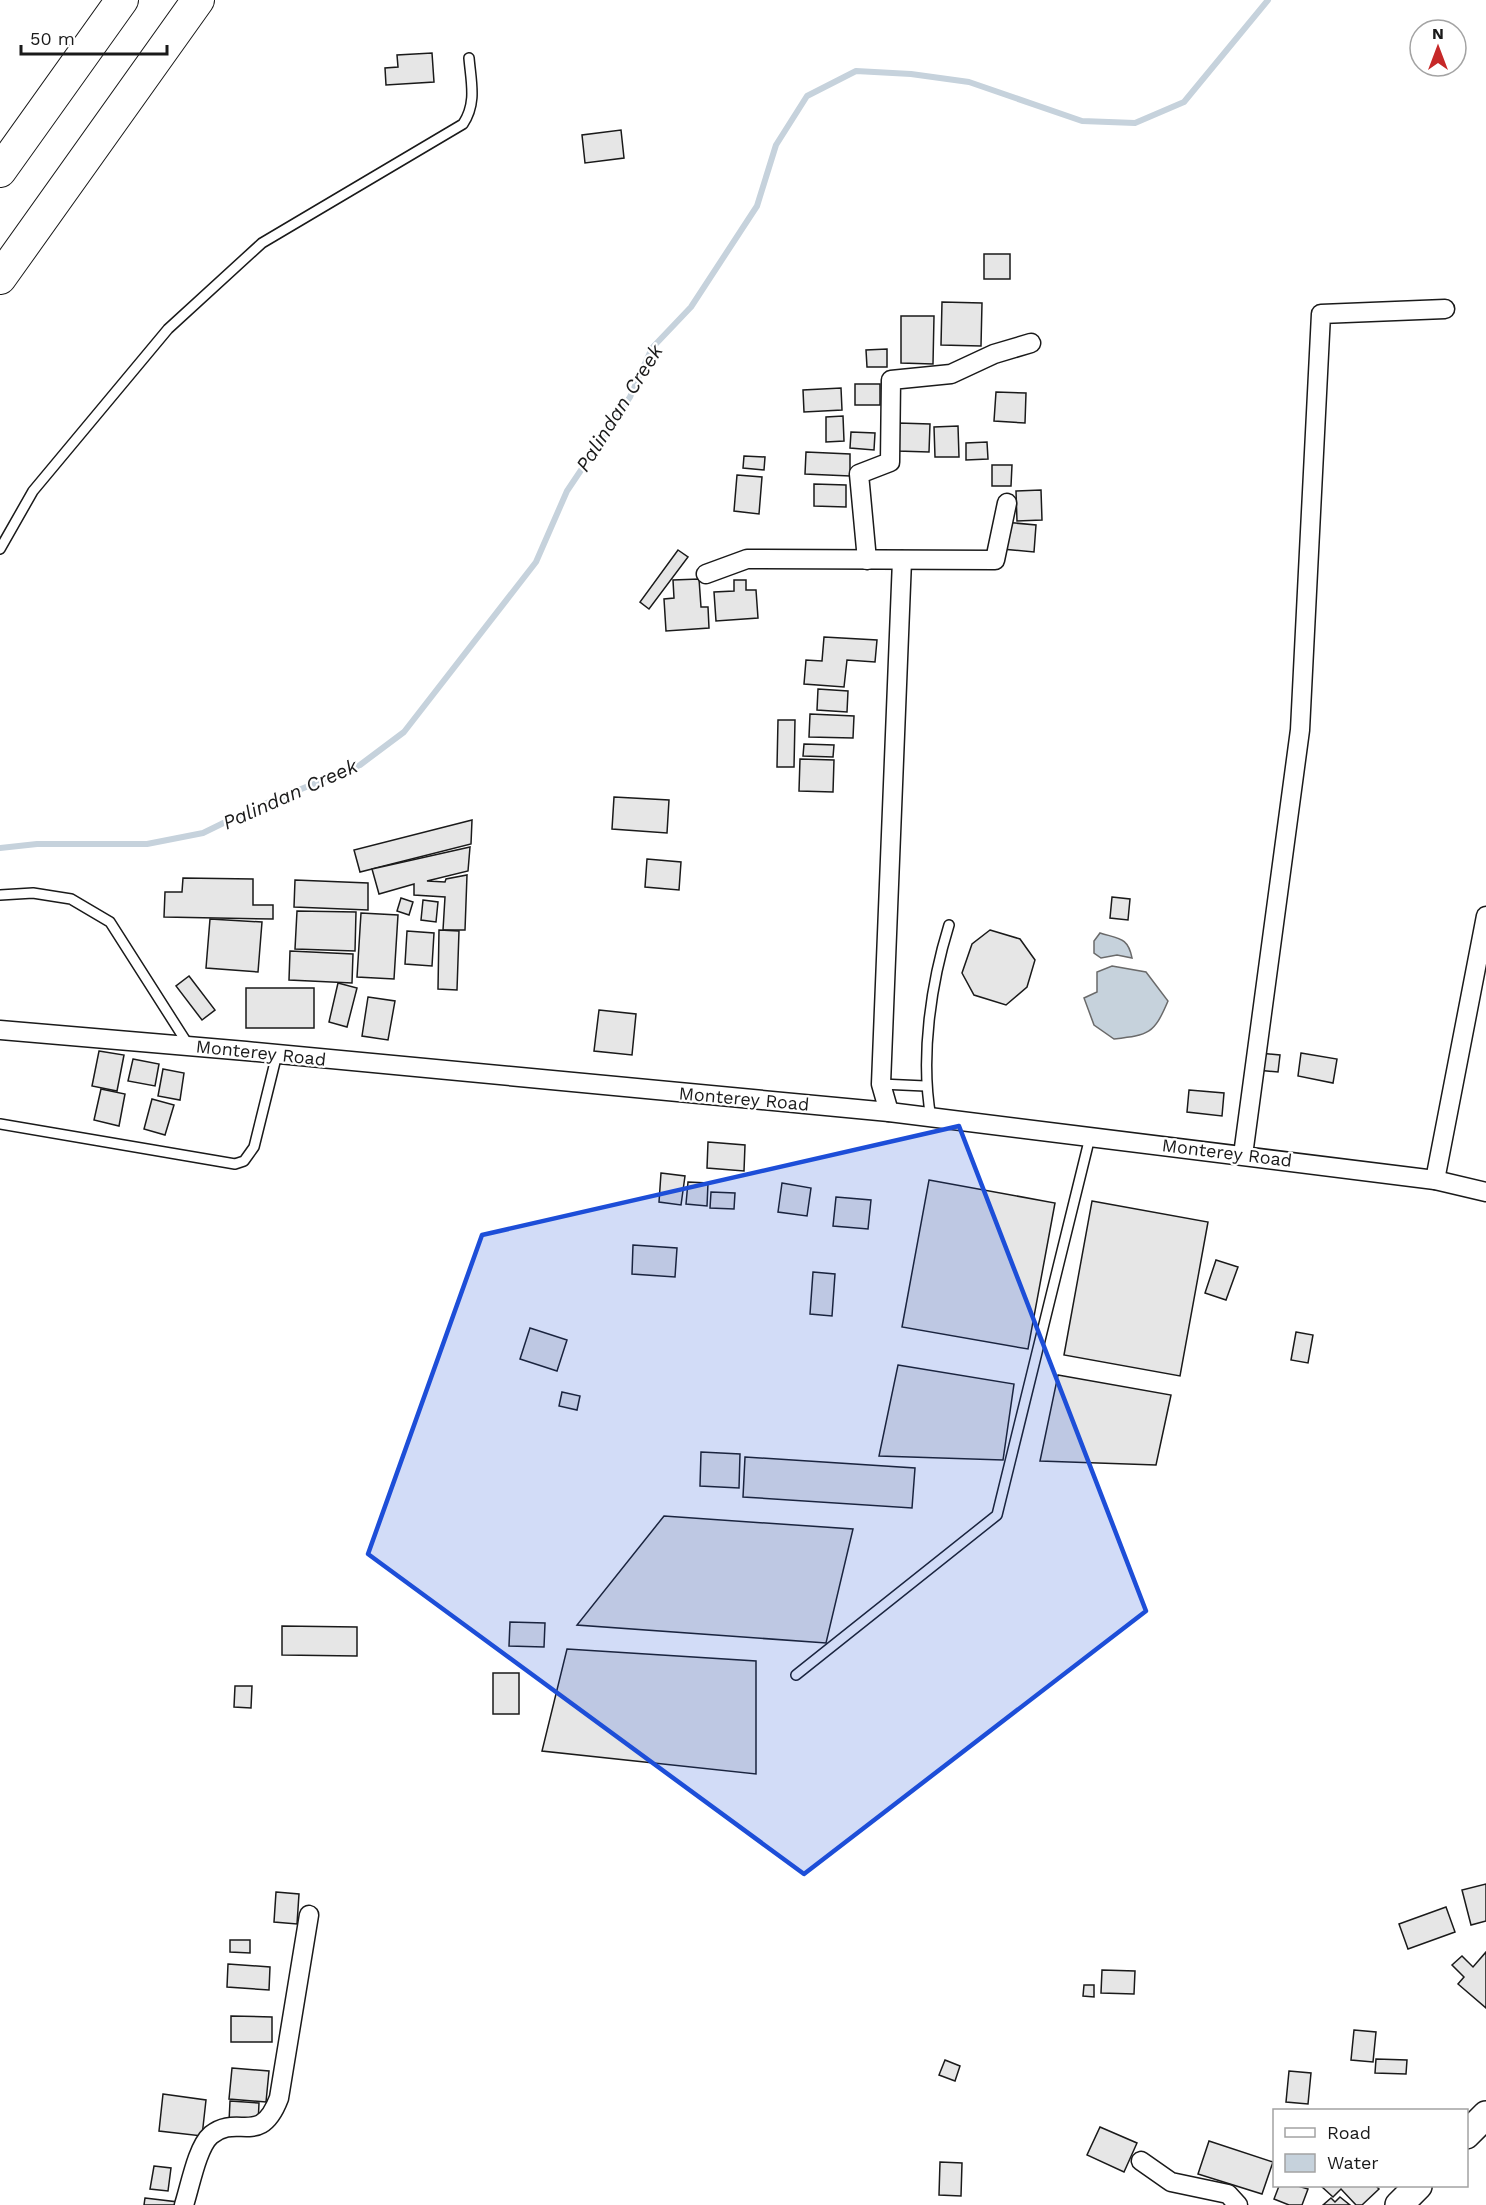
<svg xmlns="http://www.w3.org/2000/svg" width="1486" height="2205" viewBox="0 0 1486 2205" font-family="'Work Sans',sans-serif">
  <rect width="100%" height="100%" fill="#fff"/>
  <g fill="#c6d2dc" stroke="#6a6a6a" stroke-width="1.5">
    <path d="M1100,933C1119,939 1128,937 1132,958L1117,955L1101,958L1094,953V941Z"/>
    <path d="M1112,966L1146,972L1168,1001C1154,1034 1149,1035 1114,1039L1094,1025L1084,998L1097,992V972Z"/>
  </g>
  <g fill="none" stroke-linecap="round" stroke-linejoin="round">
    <path stroke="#c6d2dc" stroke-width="6" d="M0,848L37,844H147L203,833L252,809L360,765L404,732L536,562L567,491L630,397L652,348L691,307L757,206L776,145L807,96L856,71L911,74L969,82L1082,121L1135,123L1184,102L1268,0"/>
  </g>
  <g fill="#e6e6e6" stroke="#1a1a1a" stroke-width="1.5">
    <path d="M432,53L434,82L386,85L385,68L398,67L397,55Z"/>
    <path d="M621,130L624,158L585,163L582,135Z"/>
    <rect x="984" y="254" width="26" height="25"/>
    <path d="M942,302L982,303L981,346L941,345Z"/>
    <path d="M901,316H934L933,364L901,363Z"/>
    <path d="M887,349V367H867L866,350Z"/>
    <rect x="855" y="384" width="25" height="21"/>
    <path d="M841,388L842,410L804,412L803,390Z"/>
    <path d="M996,392L1026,393L1025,423L994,421Z"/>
    <path d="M843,416L844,441L826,442V417Z"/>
    <path d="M898,423L930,424L929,452L897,451Z"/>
    <path d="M958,426L959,457H935L934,427Z"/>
    <path d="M851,432L875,433L874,450L850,448Z"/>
    <path d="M987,442L988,459L966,460V443Z"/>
    <path d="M806,452L850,454V476L805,474Z"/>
    <path d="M744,456L765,457L764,470L743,468Z"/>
    <path d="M992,465H1012L1011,486H992Z"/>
    <path d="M737,475L762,477L759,514L734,511Z"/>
    <path d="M814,484L846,485V507L814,506Z"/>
    <path d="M1041,490L1042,520L1017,521L1016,491Z"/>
    <path d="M1004,522L1036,525L1034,552L1002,549Z"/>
    <path d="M678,550L688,557L649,609L640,602Z"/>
    <path d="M699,579L701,607H708L709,628L666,631L664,599L674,598L673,580Z"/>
    <path d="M734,580H746V590H756L758,618L716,621L714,592L734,591Z"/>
    <path d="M824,637L877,640L875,662L847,660L844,687L804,684L806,660L822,661Z"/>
    <path d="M818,689L848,691L847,712L817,710Z"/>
    <path d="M810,714L854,716L853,738L809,737Z"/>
    <path d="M778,720H795L794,767H777Z"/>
    <path d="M804,744L834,745L833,757L803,756Z"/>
    <path d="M800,759L834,760L833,792L799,791Z"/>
    <path d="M614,797L669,800L667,833L612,829Z"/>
    <path d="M472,820L471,844L360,872L354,850Z"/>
    <path d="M470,847L468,871L427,881L445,882L446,879L467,875L465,930H443L445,897L414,895V884L379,894L372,869Z"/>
    <path d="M647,859L681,862L679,890L645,887Z"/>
    <path d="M183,878L253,879V905H273V919L164,917L165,892H182Z"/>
    <path d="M295,880L368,883V910L294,907Z"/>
    <path d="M1112,897L1130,899L1128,920L1110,918Z"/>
    <path d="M401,898L413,902L409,915L397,911Z"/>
    <path d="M423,900L438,902L436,922L421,920Z"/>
    <path d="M297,911L356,912L355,951L295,949Z"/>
    <path d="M361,913L398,915L394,979L357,977Z"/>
    <path d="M210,919L262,922L258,972L206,968Z"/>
    <path d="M439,930L459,931L457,990L438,989Z"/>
    <path d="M990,930L1020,939L1035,960L1027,987L1006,1005L974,995L962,973L972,944Z"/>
    <path d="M407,931L434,933L432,966L405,964Z"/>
    <path d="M290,951L353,954L352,983L289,980Z"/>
    <path d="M189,976L215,1010L202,1020L176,986Z"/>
    <path d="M338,983L357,988L347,1027L329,1022Z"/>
    <rect x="246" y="988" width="68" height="40"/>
    <path d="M368,997L395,1001L388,1040L362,1036Z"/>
    <path d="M599,1010L636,1014L632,1055L594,1051Z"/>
    <path d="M99,1051L124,1055L117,1091L92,1086Z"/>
    <path d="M1259,1053L1280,1055L1278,1072L1257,1070Z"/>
    <path d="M1301,1053L1337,1059L1333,1083L1298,1076Z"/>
    <path d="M133,1059L159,1064L155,1086L128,1081Z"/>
    <path d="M163,1069L184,1073L180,1100L158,1096Z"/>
    <path d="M101,1089L125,1094L119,1126L94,1120Z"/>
    <path d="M1189,1090L1224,1093L1222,1116L1187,1112Z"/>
    <path d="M152,1099L174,1105L165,1135L144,1129Z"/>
    <path d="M708,1142L745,1145L744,1171L707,1168Z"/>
    <path d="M661,1173L685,1176L681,1205L659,1202Z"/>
    <path d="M929,1180L1055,1203L1028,1349L902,1327Z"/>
    <path d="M688,1182L708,1183L707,1206L686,1204Z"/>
    <path d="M782,1183L811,1188L807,1216L778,1212Z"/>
    <path d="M711,1192L735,1193L734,1209L710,1208Z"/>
    <path d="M836,1197L871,1200L868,1229L833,1226Z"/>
    <path d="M1092,1201L1208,1222L1180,1376L1064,1355Z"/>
    <path d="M633,1245L677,1248L675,1277L632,1274Z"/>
    <path d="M1216,1260L1238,1267L1226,1300L1205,1293Z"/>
    <path d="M813,1272L835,1274L832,1316L810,1314Z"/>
    <path d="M530,1328L567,1340L557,1371L520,1359Z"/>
    <path d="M1296,1332L1313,1335L1308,1363L1291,1360Z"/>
    <path d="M898,1365L1014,1384L1003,1460L879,1456Z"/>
    <path d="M1058,1375L1171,1395L1156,1465L1040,1461Z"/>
    <path d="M562,1392L580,1396L577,1410L559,1406Z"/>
    <path d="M701,1452L740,1454L739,1488L700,1486Z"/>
    <path d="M745,1457L915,1468L912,1508L743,1497Z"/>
    <path d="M664,1516L853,1529L826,1643L577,1625Z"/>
    <path d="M510,1622L545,1623L544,1647L509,1646Z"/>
    <path d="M282,1626L357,1627V1656L282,1655Z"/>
    <path d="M567,1649L756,1661V1774L542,1751Z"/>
    <rect x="493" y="1673" width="26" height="41"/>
    <path d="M235,1686H252L251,1708L234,1707Z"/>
    <path d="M1486,1884V1921L1471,1925L1462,1890Z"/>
    <path d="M276,1892L299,1894L297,1924L274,1922Z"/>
    <path d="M1446,1907L1455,1932L1408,1949L1399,1924Z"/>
    <path d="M230,1940H250V1953L230,1952Z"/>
    <path d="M1486,1952V2008L1458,1984L1464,1977L1452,1965L1462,1956L1473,1967Z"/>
    <path d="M228,1964L270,1967L269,1990L227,1987Z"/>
    <path d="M1102,1970L1135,1971L1134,1994L1101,1993Z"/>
    <path d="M1084,1985H1094V1997L1083,1996Z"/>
    <path d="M231,2016L272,2017V2042H231Z"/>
    <path d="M1354,2030L1376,2032L1373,2062L1351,2060Z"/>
    <path d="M1376,2059L1407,2060L1406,2074L1375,2073Z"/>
    <path d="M945,2060L960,2066L955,2081L939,2075Z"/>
    <path d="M232,2068L269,2071L266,2102L229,2099Z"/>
    <path d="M1289,2071L1311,2073L1308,2104L1286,2102Z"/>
    <path d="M163,2094L206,2100L202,2136L159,2131Z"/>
    <path d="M230,2101L259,2103L258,2124L229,2122Z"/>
    <path d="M1100,2127L1137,2143L1124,2172L1087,2155Z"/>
    <path d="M1209,2141L1273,2162L1262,2194L1198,2174Z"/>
    <path d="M940,2162L962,2163L961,2196L939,2195Z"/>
    <path d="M154,2166L171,2168L168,2191L150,2189Z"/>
    <path d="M1279,2186H1298L1308,2189L1302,2205H1289L1274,2199Z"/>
    <path d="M1321,2186H1376L1379,2189L1362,2205H1356L1341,2189L1333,2197Z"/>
    <path d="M1340,2197L1350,2205H1323L1331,2198L1335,2202Z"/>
    <path d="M145,2198L178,2202L177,2205H144Z"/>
  </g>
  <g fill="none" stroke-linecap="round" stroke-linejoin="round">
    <g stroke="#1a1a1a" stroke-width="12">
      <g id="service">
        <path d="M0,549L33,491L168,329L262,243L463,124C477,103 471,82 469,58"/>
        <path d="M0,895L33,893L71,899L110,922L189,1046"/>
        <path d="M881,1084L925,1086"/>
        <path d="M931,1118C920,1057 931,983 949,925"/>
        <path d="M0,1124L235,1164L244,1161L254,1147L277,1054"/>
        <path d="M796,1675L997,1515L1090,1137"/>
      </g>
    </g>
    <g stroke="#1a1a1a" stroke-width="21">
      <g id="minor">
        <path d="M867,560L859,474L890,462L891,380L951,374L994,354L1031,343"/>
        <path d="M706,574L747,559L995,560L1007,503"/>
        <path d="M0,1030L246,1051L889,1112L1435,1180L1486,1192"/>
        <path d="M889,1112L881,1084L902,560"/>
        <path d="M1243,1155L1300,730L1321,314L1445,309"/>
        <path d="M1435,1180L1486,916"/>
        <path d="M1141,2161L1171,2182L1228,2194L1238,2205"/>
        <path d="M184,2205C190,2187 197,2147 211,2135C238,2113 260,2148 279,2098L309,1915"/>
      </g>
    </g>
    <g stroke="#1a1a1a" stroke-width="30">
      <g id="primary">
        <path d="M1466,2135L1486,2115"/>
        <path d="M1399,2205L1418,2186"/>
      </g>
    </g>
    <g stroke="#1a1a1a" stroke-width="34">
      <g id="motorway">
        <path d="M0,171L122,0"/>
        <path d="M0,278L198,0"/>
      </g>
    </g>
    <use href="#service" stroke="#fff" stroke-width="9"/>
    <use href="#minor" stroke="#fff" stroke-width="18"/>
    <use href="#primary" stroke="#fff" stroke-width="27"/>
    <use href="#motorway" stroke="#fff" stroke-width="32"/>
  </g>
  <path fill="#1d4ed8" fill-opacity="0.2" stroke="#1d4ed8" stroke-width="4.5" stroke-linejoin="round" d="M959,1126L1146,1611L804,1874L368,1554L482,1235Z"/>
  <g text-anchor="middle" stroke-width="4.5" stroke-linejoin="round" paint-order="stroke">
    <g font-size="18" fill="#1a1a1a" stroke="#fff">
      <text transform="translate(261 1053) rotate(6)" y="6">Monterey Road</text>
      <text transform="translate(744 1099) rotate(5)" y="6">Monterey Road</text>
      <text transform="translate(1227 1153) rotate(7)" y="6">Monterey Road</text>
    </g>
    <g font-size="20" font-style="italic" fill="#1a1a1a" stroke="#fff">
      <text transform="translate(619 408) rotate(-58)" y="7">Palindan Creek</text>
      <text transform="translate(290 794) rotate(-24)" y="7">Palindan Creek</text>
    </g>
  </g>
  <rect x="1273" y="2109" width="195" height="78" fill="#ffffff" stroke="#a3a3a3" stroke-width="1.5"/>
  <rect x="1285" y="2128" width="30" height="9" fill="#ffffff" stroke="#a3a3a3" stroke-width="1.5"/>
  <text x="1327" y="2139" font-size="18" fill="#1a1a1a">Road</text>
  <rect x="1285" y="2154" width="30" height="18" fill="#c6d2dc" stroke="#a3a3a3" stroke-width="1.5"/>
  <text x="1327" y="2169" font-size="18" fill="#1a1a1a">Water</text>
  <g transform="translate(1438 48)"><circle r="28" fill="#ffffff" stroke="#a3a3a3" stroke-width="1.5"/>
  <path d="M0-4.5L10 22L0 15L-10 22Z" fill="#c62828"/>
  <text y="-9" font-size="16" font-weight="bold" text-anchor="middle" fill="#1a1a1a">N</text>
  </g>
  <path d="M21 45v9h146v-9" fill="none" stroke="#1a1a1a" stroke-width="3"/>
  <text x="30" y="45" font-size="18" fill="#1a1a1a" stroke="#ffffff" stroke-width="4.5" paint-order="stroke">50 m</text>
</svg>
